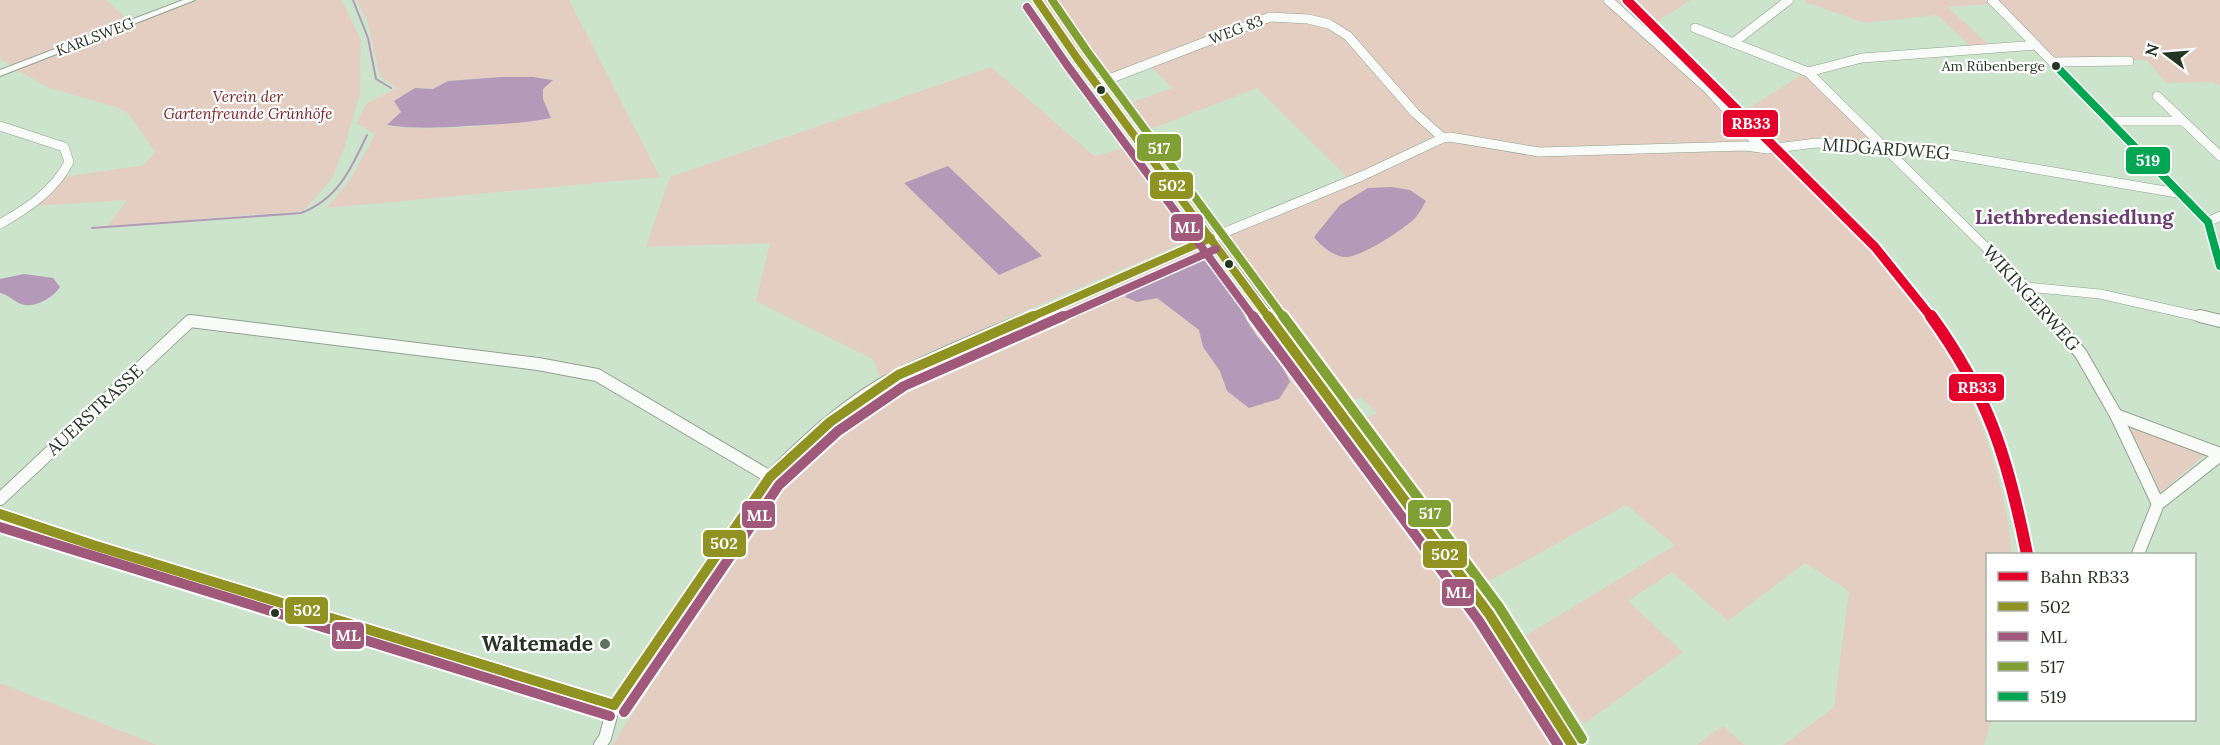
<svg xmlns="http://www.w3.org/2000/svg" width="2220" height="745" viewBox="0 0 2220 745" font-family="Lora,serif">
  <rect width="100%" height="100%" fill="#cde4cc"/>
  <g fill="#e4cec1" fill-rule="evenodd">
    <path d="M0,0H106L129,21L12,67L0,58Z"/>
    <path d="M196,0H342L361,40L360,93L344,149L331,180L303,211L108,226L127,200L33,206L64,177L144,165L155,152L129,114L116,107L50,88L16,70Z"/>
    <path d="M357,0H569L660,177L327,208L352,177L375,134L356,123L367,103L397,88L380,76L368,23ZM501,77H533L552,79L543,89V99L551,118C497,125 442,132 388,126L401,112L398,105L415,88L433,89L448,81Z"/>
    <path d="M1042,0H1623L1765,143L1541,149L1440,134L1349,179L1257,88L1143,132L1122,106L1172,88L1146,62L1101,78L1068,38Z"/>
    <path d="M1632,0H1691L1655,23Z"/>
    <path d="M1808,0H1984L1992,4L1948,7L1990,46L1971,47L1937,15L1865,23L1805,2Z"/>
    <path d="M1995,0H2220V86L2212,82L2166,83L2147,60H2054Z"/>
    <path d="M991,67L1094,156L1132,146L1195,230L1193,239L920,356L880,378L873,359L756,301L770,243L646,247L670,177Z"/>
    <path d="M1803,74L1874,143L1785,145L1749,108Z"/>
    <path d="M1449,141L1514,152L1772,150C1827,206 1886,260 1933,324C1940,335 1946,348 1952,360C1983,420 2006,487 2012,554H1988V720H1992L1984,745H1783L1834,707L1849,591L1805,563L1728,621L1672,572L1628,601L1683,652L1584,724L1522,638L1675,545L1626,505L1484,584L1359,422L1377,413L1360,397L1346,405L1224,237Z"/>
    <path d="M1197,250L1211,251L1475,611L1558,745H612L785,480L841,423L911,378Z"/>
    <path d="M2128,424L2206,454L2161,492Z"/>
    <path d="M0,683L157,745H0Z"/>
    <path d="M1723,726L1745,745H1697Z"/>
  </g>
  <g fill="#b49ab8">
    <path d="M501,77H533L553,80L543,89V99L551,118C522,124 496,124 467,126C440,128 413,129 387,125L401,112L394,101L415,88L433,89L448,81Z"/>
    <path d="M948,166L1042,256L999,275L904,183Z"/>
    <path d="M1391,187L1410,190L1426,201C1423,206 1420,212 1416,217C1406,228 1359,259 1344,257C1333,256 1320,245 1314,237L1340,205L1368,188Z"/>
    <path d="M1206,260C1232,281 1240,316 1261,341C1275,358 1281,361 1290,382L1279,399L1249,408L1227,391L1220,371L1203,347L1199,330L1157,298L1137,302L1125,297L1137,283L1179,266Z"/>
    <path d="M24,274L53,278L60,287C52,299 31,311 17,302C10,298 8,295 0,293V279Z"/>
  </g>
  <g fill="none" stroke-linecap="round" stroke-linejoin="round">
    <g stroke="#b49ab8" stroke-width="2">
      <path d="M353,0L368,38L376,79L391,88"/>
      <path d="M92,228L301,213C338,199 351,169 367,135"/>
    </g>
    <g stroke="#90a18f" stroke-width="10">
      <g id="minor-far1">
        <path d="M1608,0L1709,90L1761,148"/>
        <path d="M1992,0L2208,222L2220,266"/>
        <path d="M1695,28L1808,72L2026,287L2051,318"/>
        <path d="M1733,43L1789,0"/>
        <path d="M2053,62L2129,61"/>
        <path d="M1808,72L1862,58L2036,45"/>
        <path d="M1096,84L1270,17L1308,19L1329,24L1348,36L1415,113L1443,138"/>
        <path d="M2157,96L2220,156"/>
        <path d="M2111,121H2183"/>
        <path d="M0,126L64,147L69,162C54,191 28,208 0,224"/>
        <path d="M2208,222L2220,216"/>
        <path d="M2026,287L2100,294L2206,318"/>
        <path d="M1029,318L1211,238L1362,176L1443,138L1450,137L1539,152L1745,146L1768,149L1816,143L1912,148L2183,194"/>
      </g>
    </g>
    <g stroke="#90a18f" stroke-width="14">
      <g id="minor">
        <path d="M2050,316L2081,354L2116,415L2158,504"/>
        <path d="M2200,316L2220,321"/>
        <path d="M2116,415L2220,454"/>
        <path d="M0,499L190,321L538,364L597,375L770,477"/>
        <path d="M0,514L93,545L614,705"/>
        <path d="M2138,554L2158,504L2220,455"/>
        <path d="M600,745L605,738L614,705L770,477C808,439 851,399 899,375C942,353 988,335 1033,316"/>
      </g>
    </g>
    <g stroke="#90a18f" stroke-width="2">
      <g id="tertiary">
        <path d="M183,0H195L0,76V70Z"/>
        <path d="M1033,0H1041L1080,56L1494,610L1580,745H1563L1484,618L1074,60Z"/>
      </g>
    </g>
    <use href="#minor-far1" stroke="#f8fbf7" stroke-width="9"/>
    <use href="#minor" stroke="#f8fbf7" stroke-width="12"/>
    <use href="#tertiary" fill="#f8fbf7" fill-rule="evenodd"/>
    <g stroke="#fff" stroke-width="11">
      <g id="bus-1-far1">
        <path d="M1037,0L1077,58L1269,318"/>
        <path d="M1029,318L1211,238"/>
      </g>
    </g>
    <g stroke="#fff" stroke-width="14">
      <g id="bus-1">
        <path d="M1268,316L1489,614L1572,745"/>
        <path d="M0,514L93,545L614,705"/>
        <path d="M614,705L770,477L830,422L898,375L1033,316"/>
      </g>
    </g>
    <g stroke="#fff" stroke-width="11">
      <g id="bus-2-far1">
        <path d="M1027,7L1067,65L1254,318"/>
        <path d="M1060,318L1216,249"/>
      </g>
    </g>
    <g stroke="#fff" stroke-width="14">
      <g id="bus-2">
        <path d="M1253,316L1479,621L1558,745"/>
        <path d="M0,527L610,716"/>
        <path d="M624,712L779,485L838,431L904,386L1063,316"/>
      </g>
    </g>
    <g stroke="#fff" stroke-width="11">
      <path id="bus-3-far1" d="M1052,0L1087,51L1284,318"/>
    </g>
    <g stroke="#fff" stroke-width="14">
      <path id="bus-3" d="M1283,316L1499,607L1582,739"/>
    </g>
    <g stroke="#fff" stroke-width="11">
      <path id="bus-4" d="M2056,66L2208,222L2220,266"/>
    </g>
    <use href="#bus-1-far1" stroke="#909222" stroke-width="8"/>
    <use href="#bus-1" stroke="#909222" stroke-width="10"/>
    <use href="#bus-2-far1" stroke="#a0587b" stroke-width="8"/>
    <use href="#bus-2" stroke="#a0587b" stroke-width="10"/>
    <use href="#bus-3-far1" stroke="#80a033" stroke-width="8"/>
    <use href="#bus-3" stroke="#80a033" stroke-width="10"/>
    <use href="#bus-4" stroke="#00a651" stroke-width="8"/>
    <g stroke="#fff" stroke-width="13">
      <path id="rail-1-far1" d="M1627,0L1875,247L1932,318"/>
    </g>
    <g stroke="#fff" stroke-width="16">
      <path id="rail-1" d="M1931,316C1989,396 2008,459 2027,554"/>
    </g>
    <use href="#rail-1-far1" stroke="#e4002b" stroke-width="9"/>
    <use href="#rail-1" stroke="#e4002b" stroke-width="12"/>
  </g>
  <g fill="#253524" stroke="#fff" stroke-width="2">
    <circle cx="2056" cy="66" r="5"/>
    <circle cx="1101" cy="90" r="5"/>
    <circle cx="1229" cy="264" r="5"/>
    <circle cx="275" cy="613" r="5"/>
  </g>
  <circle fill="#60725f" stroke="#fff" stroke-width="2" cx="605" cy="644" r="6"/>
  <g text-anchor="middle" stroke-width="4.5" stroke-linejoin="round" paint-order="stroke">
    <g font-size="14" fill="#253524" stroke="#fff" text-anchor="end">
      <text x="2045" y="71">Am Rübenberge</text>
    </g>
    <g font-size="15" fill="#253524" stroke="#fff">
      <text transform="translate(1236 30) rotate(-21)" y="5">WEG 83</text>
      <text transform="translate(95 37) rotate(-21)" y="5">KARLSWEG</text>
    </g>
    <g font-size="15" font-style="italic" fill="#781f23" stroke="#fff">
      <text x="248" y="102">Verein der<tspan x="248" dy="17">Gartenfreunde Grünhöfe</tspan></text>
    </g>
    <g font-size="18" fill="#253524" stroke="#fff">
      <text transform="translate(1886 149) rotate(4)" y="6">MIDGARDWEG</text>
      <text transform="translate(2031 298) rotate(48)" y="6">WIKINGERWEG</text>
      <text transform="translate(95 410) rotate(-43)" y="6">AUERSTRASSE</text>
    </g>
    <g font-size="20" font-weight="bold" fill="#6b3d71" stroke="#fff">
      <text x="2074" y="224">Liethbredensiedlung</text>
    </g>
    <g font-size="21" font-weight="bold" fill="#253524" stroke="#fff" text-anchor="end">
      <text x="593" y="651">Waltemade</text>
    </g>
  </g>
  <g stroke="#fff" stroke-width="2">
    <rect x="1722" y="109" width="57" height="29" rx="6" fill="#e4002b"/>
    <rect x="1136" y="133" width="46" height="29" rx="6" fill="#80a033"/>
    <rect x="2125" y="146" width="46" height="29" rx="6" fill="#00a651"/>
    <rect x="1149" y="171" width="45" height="29" rx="6" fill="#909222"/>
    <rect x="1170" y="213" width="34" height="29" rx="6" fill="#a0587b"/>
    <rect x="1948" y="373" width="57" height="29" rx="6" fill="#e4002b"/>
    <rect x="1407" y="499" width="45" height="29" rx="6" fill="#80a033"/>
    <rect x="741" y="500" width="35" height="29" rx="6" fill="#a0587b"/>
    <rect x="702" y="529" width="45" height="29" rx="6" fill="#909222"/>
    <rect x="1422" y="540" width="46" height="29" rx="6" fill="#909222"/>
    <rect x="1441" y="578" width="34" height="29" rx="6" fill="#a0587b"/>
    <rect x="284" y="596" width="45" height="29" rx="6" fill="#909222"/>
    <rect x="331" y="621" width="34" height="29" rx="6" fill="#a0587b"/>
  </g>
  <g font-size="16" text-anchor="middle" font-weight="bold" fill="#fff">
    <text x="1751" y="129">RB33</text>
    <text x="1159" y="154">517</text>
    <text x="2148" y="166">519</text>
    <text x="1172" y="191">502</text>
    <text x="1187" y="233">ML</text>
    <text x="1977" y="393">RB33</text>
    <text x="1430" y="519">517</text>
    <text x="759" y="521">ML</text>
    <text x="724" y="549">502</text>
    <text x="1445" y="560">502</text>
    <text x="1458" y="598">ML</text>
    <text x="307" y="616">502</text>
    <text x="348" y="641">ML</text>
  </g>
  <rect x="1986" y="553" width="210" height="168" fill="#ffffff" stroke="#a8aea7" stroke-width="1.5"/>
  <rect x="1998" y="572" width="30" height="9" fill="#e4002b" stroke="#a8aea7" stroke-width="1.5"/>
  <text x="2040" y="583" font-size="18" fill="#253524">Bahn RB33</text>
  <rect x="1998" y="602" width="30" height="9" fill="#909222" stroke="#a8aea7" stroke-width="1.5"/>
  <text x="2040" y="613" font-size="18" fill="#253524">502</text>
  <rect x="1998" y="632" width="30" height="9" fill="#a0587b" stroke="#a8aea7" stroke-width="1.5"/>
  <text x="2040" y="643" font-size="18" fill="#253524">ML</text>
  <rect x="1998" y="662" width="30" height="9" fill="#80a033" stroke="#a8aea7" stroke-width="1.5"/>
  <text x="2040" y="673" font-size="18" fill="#253524">517</text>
  <rect x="1998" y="692" width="30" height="9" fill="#00a651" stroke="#a8aea7" stroke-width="1.5"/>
  <text x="2040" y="703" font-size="18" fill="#253524">519</text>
  <g transform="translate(2166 54) rotate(286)" stroke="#ffffff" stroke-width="4.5" paint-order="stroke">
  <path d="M0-4.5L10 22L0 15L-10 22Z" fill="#253524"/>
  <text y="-9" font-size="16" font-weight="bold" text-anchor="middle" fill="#253524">N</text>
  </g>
</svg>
